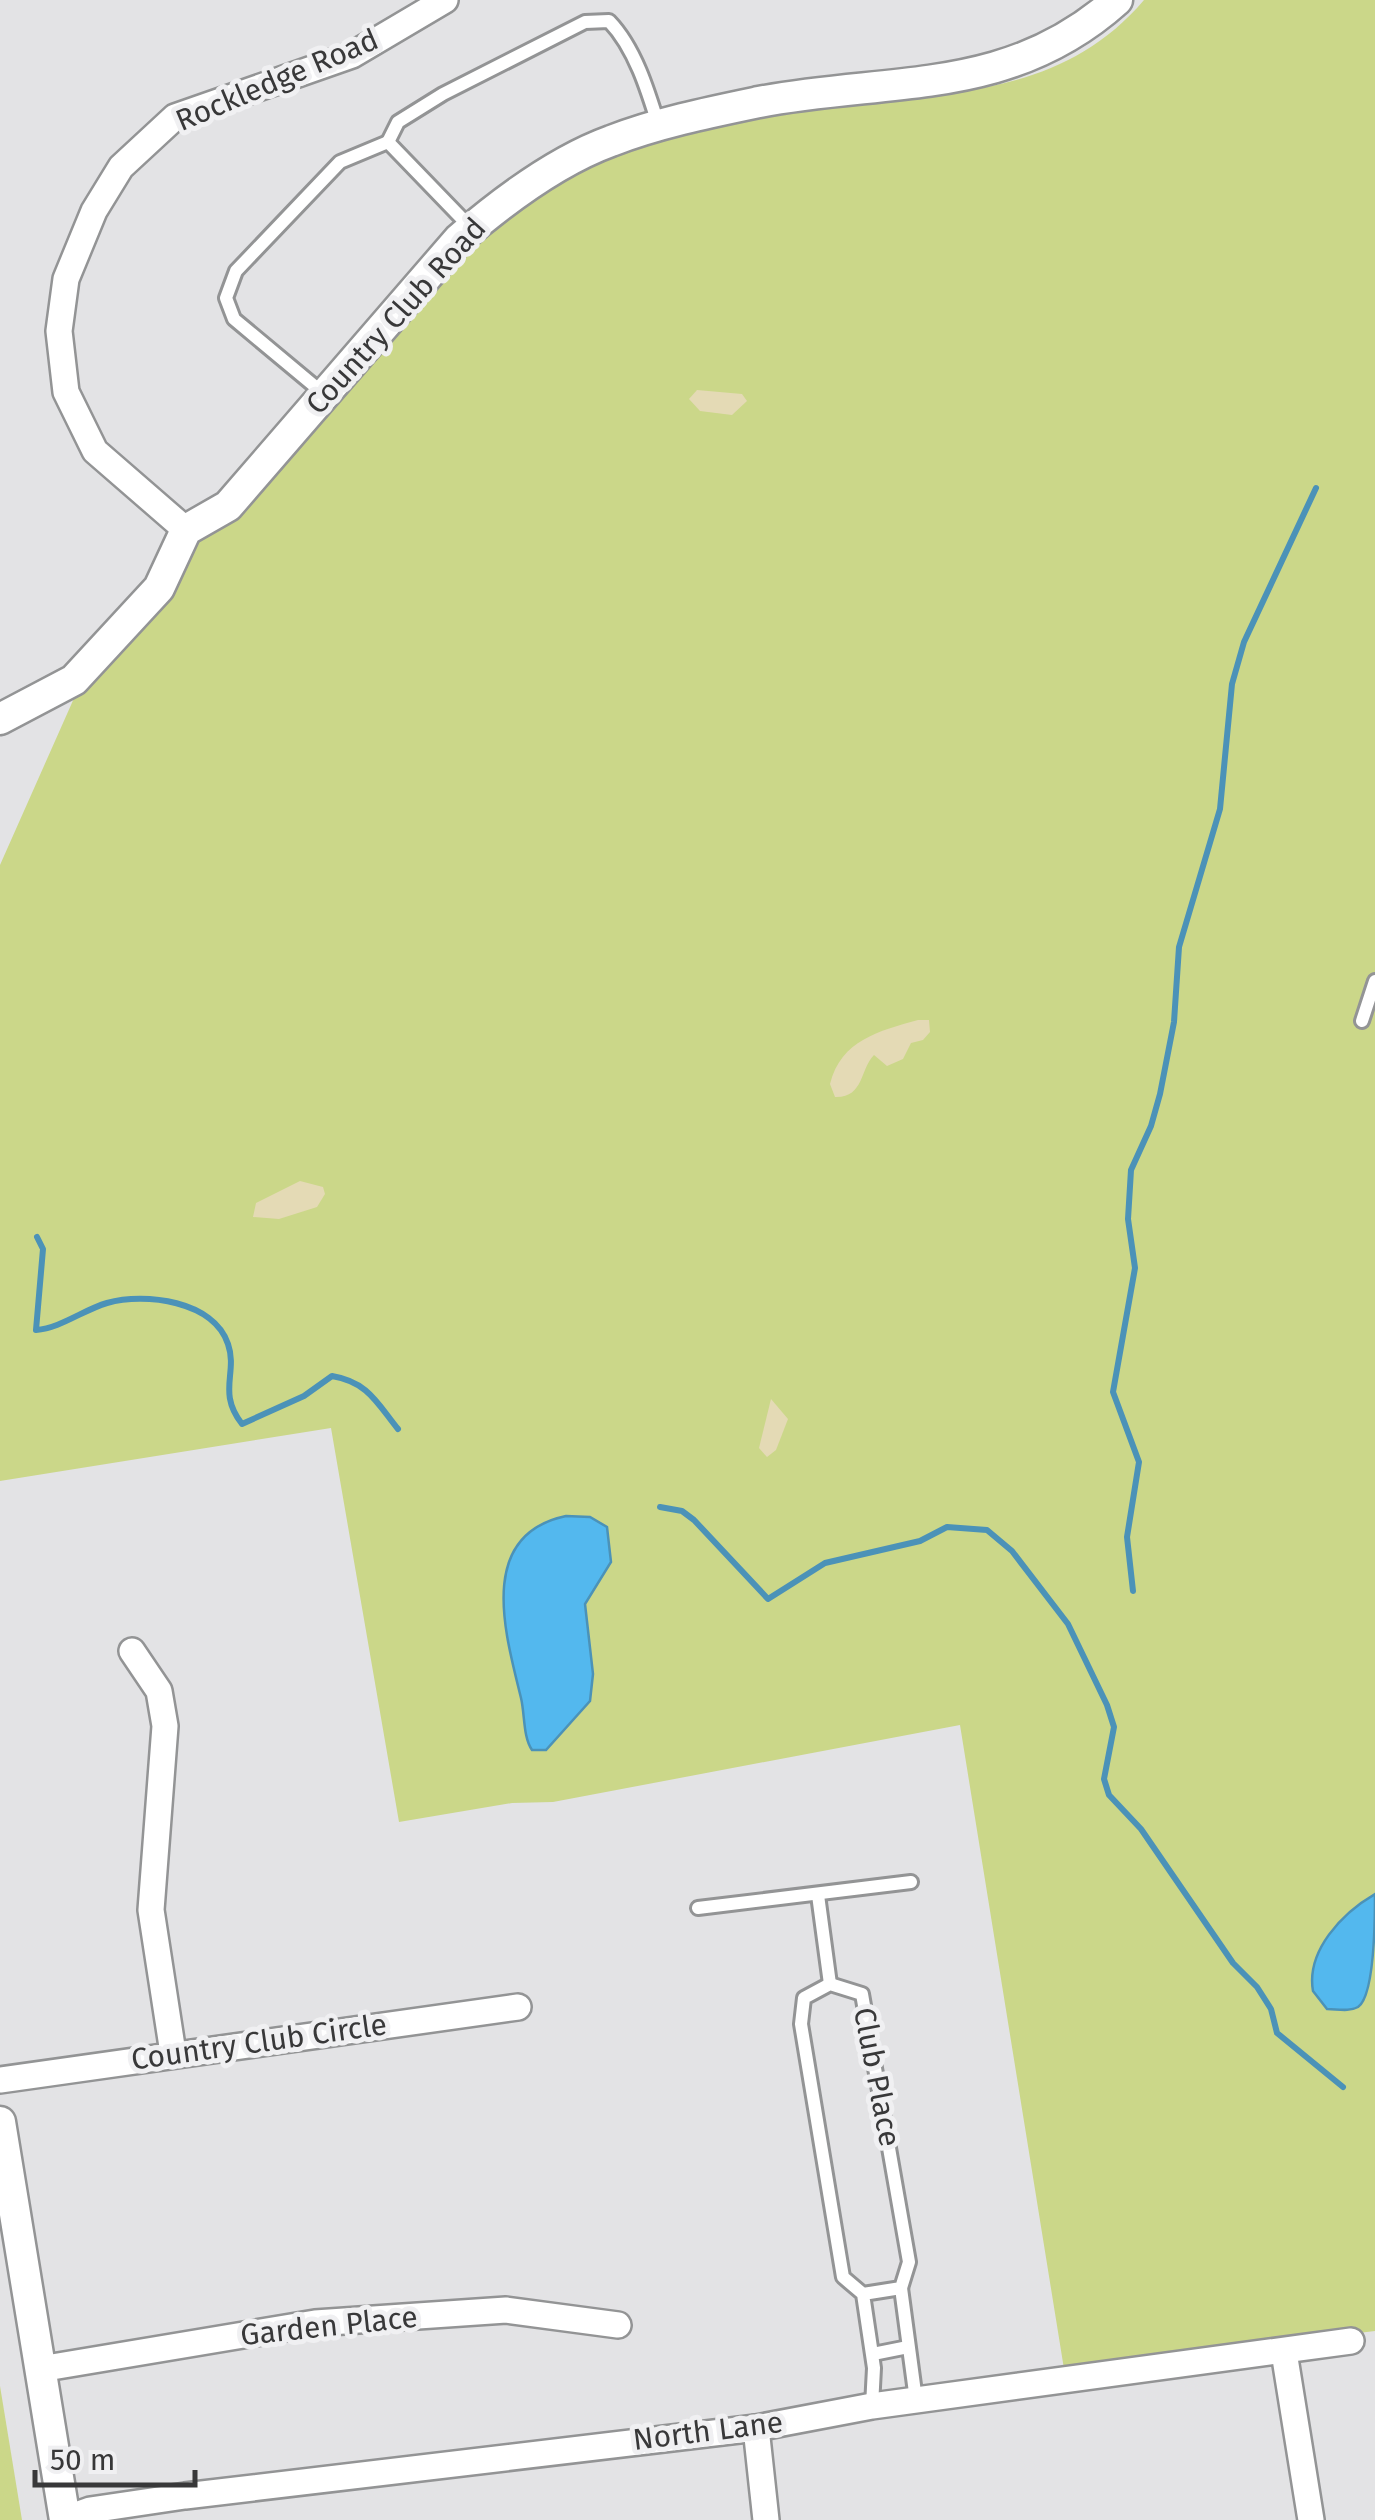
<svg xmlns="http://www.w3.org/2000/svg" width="1375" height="2520" viewBox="0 0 1375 2520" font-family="'Fira Sans',sans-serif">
  <rect width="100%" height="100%" fill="#e3e3e5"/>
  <g fill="#cbd789">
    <path d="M1144,0H1375V2331L1064,2369L960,1725L553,1802L512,1803L399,1822L331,1428L0,1481V865L79,687L193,536L465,246C550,171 649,131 760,111C894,88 1045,117 1144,0Z"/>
    <path d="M0,2386L22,2520H0Z"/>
  </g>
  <g fill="#e4dab5">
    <path d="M697,390L742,394L747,401L732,415L700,411L689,399Z"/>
    <path d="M918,1020H929L930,1032L923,1040L911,1043L903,1059L887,1066L874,1055C860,1069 864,1098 835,1097L830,1084C841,1040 879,1031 918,1020Z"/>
    <path d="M300,1181L323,1187L325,1194L317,1207L279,1219L253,1217L256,1203Z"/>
    <path d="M771,1399L788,1419L776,1450L767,1457L759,1448Z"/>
  </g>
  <g fill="#53b8ee" stroke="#4b92b8" stroke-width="2.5">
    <path d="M566,1516L590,1517L607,1527L611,1562L585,1604L593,1674L590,1701L546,1750H532C523,1737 525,1715 521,1698C506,1636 475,1535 566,1516Z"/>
    <path d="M1375,1894C1375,1920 1375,1995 1358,2007C1349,2012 1337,2009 1327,2009L1313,1991C1306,1951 1342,1913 1375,1894Z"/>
  </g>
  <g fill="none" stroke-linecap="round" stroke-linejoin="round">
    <g stroke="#4b92b8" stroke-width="6">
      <path d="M37,1237L43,1249L36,1330C61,1328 83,1310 107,1303C145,1292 214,1301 228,1344C238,1373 217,1392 242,1424L304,1396L332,1376C368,1382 377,1403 398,1429"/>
      <path d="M660,1507L682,1511L694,1520L768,1599L825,1563L920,1541L947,1527L987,1530L1012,1551L1068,1624L1107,1705L1114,1727L1104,1779L1109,1795L1141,1829L1233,1963L1257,1987L1271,2009L1277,2033L1343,2087"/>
      <path d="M1133,1591L1127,1537L1139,1462L1113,1392L1135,1268L1128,1219L1131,1170L1151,1126L1160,1094L1174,1022L1179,947L1220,809L1232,684L1244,642L1316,488"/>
    </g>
    <g stroke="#939495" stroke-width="18">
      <g id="service">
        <path d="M388,142L398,122L443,94L585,22L609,21C635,48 648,91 659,127"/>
        <path d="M324,394L234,319L226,298L236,271L340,162L388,142L471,228"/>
        <path d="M1362,1021L1375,981"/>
        <path d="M818,1895L830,1984"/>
        <path d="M698,1908L911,1882"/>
        <path d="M901,2288L916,2400"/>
        <path d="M863,2294L901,2288L909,2262L862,1994L830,1984L804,1998L801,2024L843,2277L863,2294L874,2368L872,2406"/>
        <path d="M873,2354L908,2347"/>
      </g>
    </g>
    <g stroke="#939495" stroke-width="30">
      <g id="minor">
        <path d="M186,530L95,451L66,392L59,331L66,279L94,211L121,167L175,117L352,55L445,0"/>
        <path d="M132,1651L159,1691L165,1726L151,1910L173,2053"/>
        <path d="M0,2080L518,2007"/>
        <path d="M1284,2352L1311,2520"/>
        <path d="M40,2369L315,2323L506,2310L618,2325"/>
        <path d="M756,2428L766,2520"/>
        <path d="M65,2519L90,2510L185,2496L756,2428L872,2406L1351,2341"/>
      </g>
    </g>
    <g stroke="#939495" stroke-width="35">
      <g id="tertiary">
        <path d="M0,719L74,680L159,588L186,530L228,506L459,239C503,201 556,161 611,141C657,123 711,112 759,102C891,77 1009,97 1117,0"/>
        <path d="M0,2122L65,2520"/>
      </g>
    </g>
    <use href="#service" stroke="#fff" stroke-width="12"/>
    <use href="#minor" stroke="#fff" stroke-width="25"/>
    <use href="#tertiary" stroke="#fff" stroke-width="30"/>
  </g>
  <g text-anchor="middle" stroke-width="10" stroke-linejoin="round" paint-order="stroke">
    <g font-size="30" fill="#383839" stroke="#f0f0f2">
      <text transform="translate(277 80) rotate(-23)" y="10">Rockledge Road</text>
      <text transform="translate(396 316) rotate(-48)" y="10">Country Club Road</text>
      <text transform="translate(259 2042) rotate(-8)" y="10">Country Club Circle</text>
      <text transform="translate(877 2077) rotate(79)" y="10">Club Place</text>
      <text transform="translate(329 2326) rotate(-6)" y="10">Garden Place</text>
      <text transform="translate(708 2431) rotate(-7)" y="10">North Lane</text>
    </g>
  </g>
  <path d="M35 2470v15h160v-15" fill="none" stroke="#383839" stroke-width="5"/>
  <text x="50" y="2470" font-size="30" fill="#383839" stroke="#f0f0f2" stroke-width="8" paint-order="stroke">50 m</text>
</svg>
